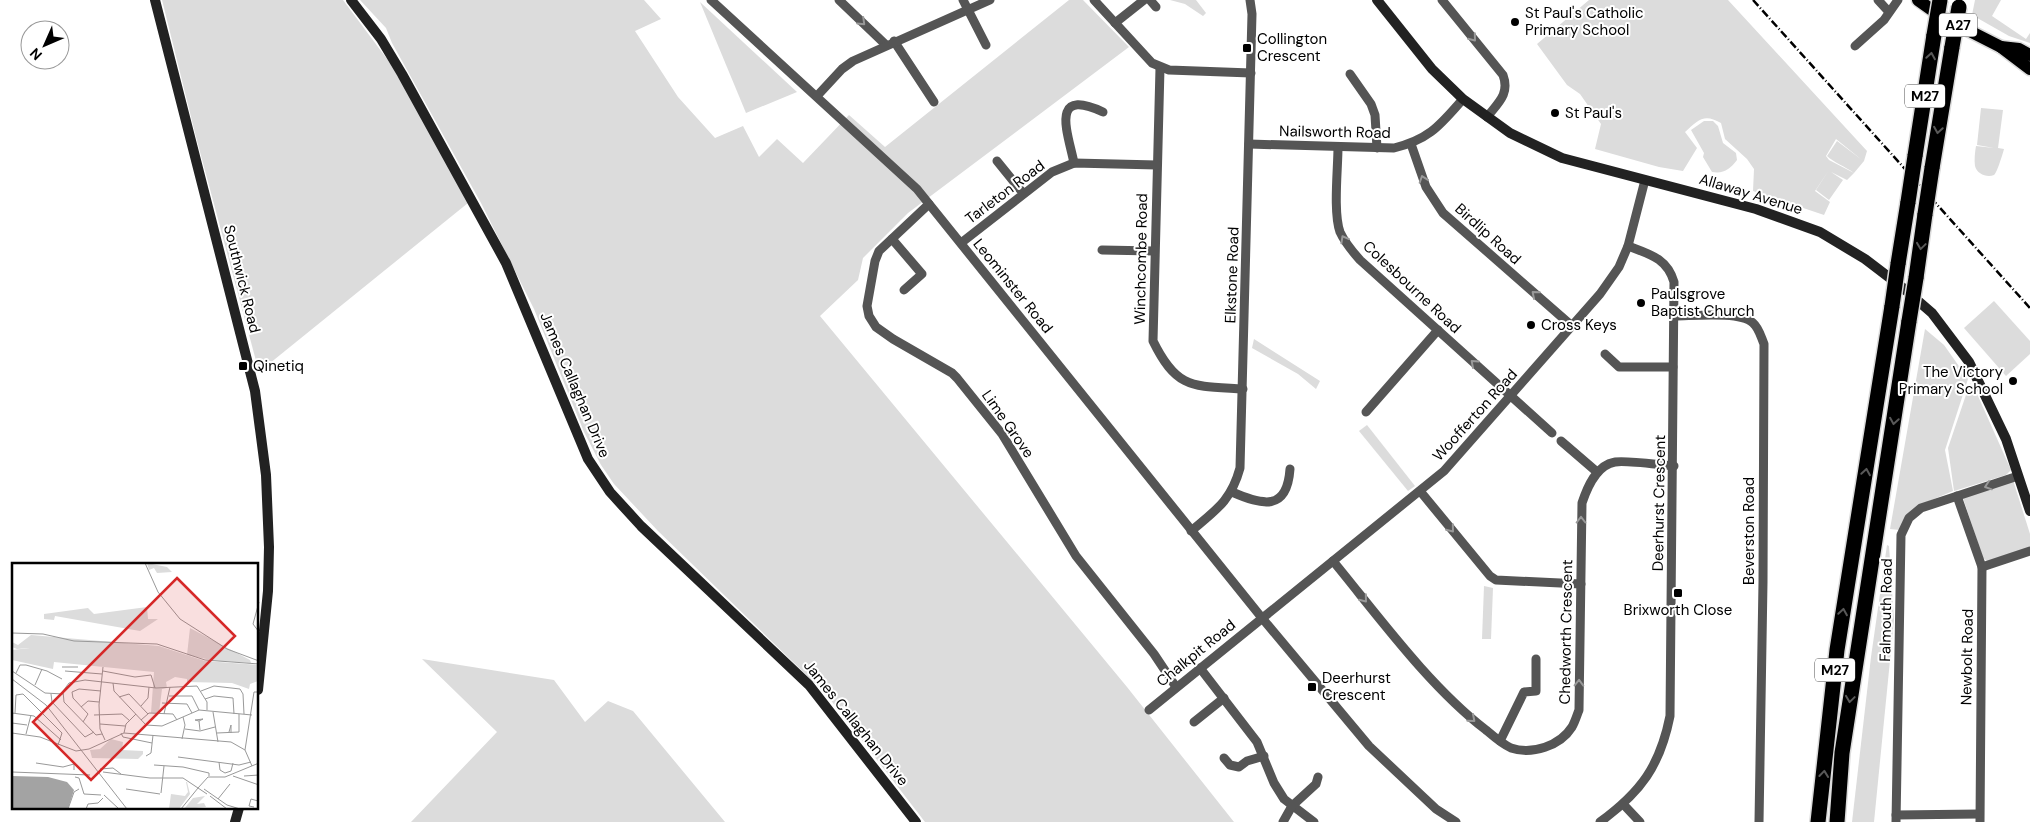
<svg xmlns="http://www.w3.org/2000/svg" width="2030" height="822" viewBox="0 0 2030 822" font-family="'DM Sans',sans-serif">
  <rect width="100%" height="100%" fill="#fff"/>
  <g fill="#dcdcdc">
    <path d="M162,0H343L396,71L468,203L259,372L196,137Z"/>
    <path d="M360,0H644L661,19L635,31L678,97L715,138L743,126L759,157L777,139L803,163L849,115L885,147L1069,0H1083L1129,47L908,213L863,258L858,280L820,316L1127,687L1234,822H925L826,694L658,531L614,484L601,465L584,432L534,309L481,203L392,43L386,28Z"/>
    <path d="M1170,0H1196L1206,13L1203,16L1185,4Z"/>
    <path d="M1589,0H1728L1867,151L1864,161L1854,173C1846,167 1833,162 1827,156L1837,141L1862,160L1836,139L1826,156L1829,160L1854,173L1847,180L1831,172L1843,180L1829,200L1816,190L1829,170L1815,191L1830,202L1824,215L1753,191L1754,169L1747,159L1725,139L1721,123C1704,113 1698,120 1685,132L1697,148L1683,171L1659,167L1595,149L1601,124L1580,94L1567,85L1537,44Z"/>
    <path d="M1975,0H2001L1992,16L2026,39L2030,33V43L2009,36L1972,15Z"/>
    <path d="M700,2L797,92L746,113Z"/>
    <path d="M1981,108L2003,110L1998,148L2004,149C2003,153 1997,173 1994,175C1987,178 1977,174 1975,166C1974,160 1975,152 1976,146L1994,148L1977,145Z"/>
    <path d="M1704,121H1713L1718,126L1723,143L1736,153L1737,160C1730,169 1724,174 1712,172L1703,157L1704,153L1691,130Z"/>
    <path d="M1994,301L2030,341V354L2006,376L1964,328Z"/>
    <path d="M1925,329L1944,345L1968,379L1945,450L1953,491L1922,504L1900,530L1890,529Z"/>
    <path d="M1254,339L1320,381L1316,389L1298,374L1252,348Z"/>
    <path d="M1970,383L1978,396L2011,470L2006,475L1954,491L1948,448Z"/>
    <path d="M1367,425L1415,486L1408,491L1359,431Z"/>
    <path d="M2013,480L2030,534V547L1987,561L1983,558L1963,498Z"/>
    <path d="M1887,545L1889,546L1894,620L1874,822H1852L1871,657Z"/>
    <path d="M1484,586L1493,588L1491,639H1482Z"/>
    <path d="M422,659L554,680L585,722L608,701L633,711L725,822H411L497,732Z"/>
  </g>
  <g fill="none" stroke-linecap="round" stroke-linejoin="round">
    <g stroke="#dbdbdb" stroke-width="15">
      <g id="primary">
        <path d="M1918,0L1942,17L2001,47L2030,69"/>
        <path d="M2001,47L2019,49L2030,55"/>
      </g>
    </g>
    <g stroke="#dbdbdb" stroke-width="18">
      <g id="highway">
        <path d="M1915,156L1934,35"/>
        <path d="M1932,168L1952,47"/>
        <path d="M1898,264L1908,202"/>
        <path d="M1916,278L1925,214"/>
        <path d="M1818,822L1837,650L1892,306"/>
        <path d="M1837,822L1842,753L1909,321"/>
      </g>
    </g>
    <g stroke="#555" stroke-width="9">
      <path d="M711,0L917,189L1262,618L1369,746L1436,809L1456,822"/>
      <path d="M839,0L886,45"/>
      <path d="M963,0L986,45"/>
      <path d="M1094,0L1152,63L1169,70L1251,73"/>
      <path d="M1150,0L1156,7"/>
      <path d="M1442,0L1503,75C1510,94 1498,103 1487,117"/>
      <path d="M1878,0L1889,12"/>
      <path d="M1115,23L1144,0"/>
      <path d="M894,41L934,102"/>
      <path d="M1855,46L1884,20L1898,0"/>
      <path d="M1160,68L1153,341C1177,390 1193,386 1243,389"/>
      <path d="M1350,74L1371,104L1375,115L1377,148"/>
      <path d="M817,96L842,69L853,61L990,0"/>
      <path d="M1249,144L1394,148C1430,139 1440,125 1463,99"/>
      <path d="M1411,144L1426,187L1443,213L1572,326"/>
      <path d="M1338,147C1338,169 1333,212 1340,232C1345,243 1352,251 1360,260L1552,433"/>
      <path d="M997,161L1023,193"/>
      <path d="M1074,163C1068,133 1049,87 1103,112"/>
      <path d="M929,204L879,251L875,261L867,306L869,316L876,327L893,339L952,373L957,378L1002,434L1076,556L1154,654L1176,687"/>
      <path d="M892,239L922,274L904,290"/>
      <path d="M961,243L1052,172L1074,163L1157,165"/>
      <path d="M1102,250L1154,251"/>
      <path d="M1675,316C1693,316 1740,311 1753,323C1759,328 1761,337 1764,344L1763,582L1759,822"/>
      <path d="M1605,354L1619,367H1673"/>
      <path d="M1366,412L1438,330"/>
      <path d="M1561,441L1597,472"/>
      <path d="M1420,491L1490,576L1496,580L1581,584"/>
      <path d="M1232,492C1262,505 1287,512 1290,469"/>
      <path d="M1957,496L1982,567L1980,822"/>
      <path d="M1191,531C1216,510 1231,501 1240,468L1252,14L1250,0"/>
      <path d="M1333,561C1379,617 1429,686 1486,730C1493,736 1502,744 1511,748C1532,755 1560,746 1572,727C1575,722 1577,715 1579,710L1582,503C1587,488 1596,465 1615,462C1626,460 1660,465 1674,466"/>
      <path d="M1982,567L2030,551"/>
      <path d="M1200,668L1257,742L1274,783L1284,799L1314,822"/>
      <path d="M1149,710L1444,471L1600,294L1619,267L1628,246L1645,180"/>
      <path d="M1194,722L1224,698"/>
      <path d="M1500,741L1524,692L1536,691V659"/>
      <path d="M1224,758L1230,765L1239,767L1247,761L1264,756"/>
      <path d="M1624,805L1640,822"/>
      <path d="M1896,815L1979,814"/>
      <path d="M1283,822L1292,806L1316,784L1318,777"/>
      <path d="M1600,822C1641,792 1660,766 1670,716L1674,282C1667,258 1649,254 1628,246"/>
      <path d="M1896,822L1901,535L1909,518L1921,508L2018,476"/>
    </g>
    <g stroke="#222" stroke-width="10">
      <path d="M155,0L255,391L266,475L269,547L268,591L258,690"/>
      <path d="M351,0L381,39L402,74L506,263L588,459L610,492L641,526L809,685L916,822"/>
      <path d="M1377,0L1432,69L1463,99L1510,133L1562,158L1756,209L1820,232L1865,259L1903,288L1932,313L1969,362L2006,439L2030,511"/>
      <path d="M235,822L239,808"/>
    </g>
    <use href="#primary" stroke="#000" stroke-width="12"/>
    <use href="#highway" stroke="#000" stroke-width="15"/>
    <path stroke="#000" stroke-width="2.5" stroke-dasharray="8 2.5 1 2.5" stroke-linecap="butt" d="M1753,0L2030,308"/>
    <g stroke="#dbdbdb" stroke-width="18" stroke-linecap="butt">
      <g id="highway-bridge">
        <path d="M1934,35L1940,0"/>
        <path d="M1952,47L1959,7"/>
        <path d="M1908,202L1915,156"/>
        <path d="M1925,214L1932,168"/>
        <path d="M1892,306L1898,264"/>
        <path d="M1909,321L1916,278"/>
      </g>
    </g>
    <use href="#highway-bridge" stroke="#000" stroke-width="15"/>
  </g>
  <defs><path id="oneway-chevron" d="M-2-3.5L2.5 0L-2 3.5" fill="none" stroke-width="1.6" stroke-linecap="round" stroke-linejoin="round" transform="scale(1.25)"/></defs>
  <g stroke="#999">
    <use href="#oneway-chevron" transform="translate(862 22) rotate(44)"/>
    <use href="#oneway-chevron" transform="translate(1473 38) rotate(51)"/>
    <use href="#oneway-chevron" transform="translate(1423 179) rotate(-109)"/>
    <use href="#oneway-chevron" transform="translate(1344 239) rotate(-119)"/>
    <use href="#oneway-chevron" transform="translate(1535 294) rotate(-139)"/>
    <use href="#oneway-chevron" transform="translate(1474 363) rotate(-138)"/>
    <use href="#oneway-chevron" transform="translate(1988 486) rotate(161)"/>
    <use href="#oneway-chevron" transform="translate(1581 520) rotate(-90)"/>
    <use href="#oneway-chevron" transform="translate(1451 529) rotate(51)"/>
    <use href="#oneway-chevron" transform="translate(1364 599) rotate(51)"/>
    <use href="#oneway-chevron" transform="translate(1579 683) rotate(-89)"/>
    <use href="#oneway-chevron" transform="translate(1472 719) rotate(41)"/>
  </g>
  <g stroke="#595959">
    <use href="#oneway-chevron" transform="translate(1931 56) rotate(-81)"/>
    <use href="#oneway-chevron" transform="translate(1938 130) rotate(99)"/>
    <use href="#oneway-chevron" transform="translate(1921 246) rotate(98)"/>
    <use href="#oneway-chevron" transform="translate(1894 421) rotate(99)"/>
    <use href="#oneway-chevron" transform="translate(1866 472) rotate(-81)"/>
    <use href="#oneway-chevron" transform="translate(1843 612) rotate(-81)"/>
    <use href="#oneway-chevron" transform="translate(1850 699) rotate(98)"/>
    <use href="#oneway-chevron" transform="translate(1824 774) rotate(-84)"/>
  </g>
  <g fill="#000" stroke="#fff" stroke-width="2">
    <circle cx="1515" cy="22" r="5"/>
    <rect x="1242" y="43" width="10" height="10" rx="2.5"/>
    <circle cx="1555" cy="113" r="5"/>
    <circle cx="1641" cy="303" r="5"/>
    <circle cx="1531" cy="325" r="5"/>
    <rect x="238" y="361" width="10" height="10" rx="2.5"/>
    <circle cx="2013" cy="381" r="5"/>
    <rect x="1673" y="588" width="10" height="10" rx="2.5"/>
    <rect x="1307" y="682" width="10" height="10" rx="2.5"/>
  </g>
  <g text-anchor="middle" stroke-width="4" stroke-linejoin="round" paint-order="stroke">
    <g fill="#fff" stroke="#4c4c4c" stroke-width="1">
      <rect x="1939" y="13.5" width="38" height="23" rx="4"/>
      <rect x="1905" y="84.5" width="40" height="23" rx="4"/>
      <rect x="1815" y="658.5" width="40" height="23" rx="4"/>
    </g>
    <g font-size="14" font-weight="bold" fill="#000">
      <text x="1958" y="30">A27</text>
      <text x="1925" y="101">M27</text>
      <text x="1835" y="675">M27</text>
    </g>
    <g font-size="15" fill="#000" stroke="#fff" text-anchor="start">
      <text x="1525" y="18">St Paul's Catholic<tspan x="1525" dy="17">Primary School</tspan></text>
      <text x="1257" y="44">Collington<tspan x="1257" dy="17">Crescent</tspan></text>
      <text x="1565" y="118">St Paul's</text>
      <text x="1651" y="299">Paulsgrove<tspan x="1651" dy="17">Baptist Church</tspan></text>
      <text x="1541" y="330">Cross Keys</text>
      <text x="253" y="371">Qinetiq</text>
      <text x="2003" y="377" text-anchor="end">The Victory<tspan x="2003" dy="17">Primary School</tspan></text>
      <text x="1678" y="615" text-anchor="middle">Brixworth Close</text>
      <text x="1322" y="683">Deerhurst<tspan x="1322" dy="17">Crescent</tspan></text>
    </g>
    <g font-size="15" fill="#000" stroke="#fff">
      <text transform="translate(1335 132) rotate(1)" y="5">Nailsworth Road</text>
      <text transform="translate(1005 192) rotate(-37)" y="5">Tarleton Road</text>
      <text transform="translate(1751 194) rotate(17)" y="5">Allaway Avenue</text>
      <text transform="translate(1488 234) rotate(42)" y="5">Birdlip Road</text>
      <text transform="translate(1141 259) rotate(-89)" y="5">Winchcombe Road</text>
      <text transform="translate(1232 275) rotate(-88)" y="5">Elkstone Road</text>
      <text transform="translate(242 279) rotate(76)" y="5">Southwick Road</text>
      <text transform="translate(1013 286) rotate(51)" y="5">Leominster Road</text>
      <text transform="translate(1412 287) rotate(43)" y="5">Colesbourne Road</text>
      <text transform="translate(575 385) rotate(67)" y="5">James Callaghan Drive</text>
      <text transform="translate(1475 415) rotate(-48)" y="5">Woofferton Road</text>
      <text transform="translate(1008 424) rotate(55)" y="5">Lime Grove</text>
      <text transform="translate(1659 503) rotate(-89)" y="5">Deerhurst Crescent</text>
      <text transform="translate(1749 531) rotate(-90)" y="5">Beverston Road</text>
      <text transform="translate(1886 610) rotate(-89)" y="5">Falmouth Road</text>
      <text transform="translate(1566 632) rotate(-89)" y="5">Chedworth Crescent</text>
      <text transform="translate(1196 653) rotate(-39)" y="5">Chalkpit Road</text>
      <text transform="translate(1967 657) rotate(-89)" y="5">Newbolt Road</text>
      <text transform="translate(856 723) rotate(51)" y="5">James Callaghan Drive</text>
    </g>
  </g>
  <g transform="translate(12 563)">
    <rect width="246" height="246" fill="#fff"/>
    <path d="M135,0L155,4L160,9L145,10L142,5L137,7ZM135,44L136,56H146L128,68L43,53L42,57L32,56V51L76,45L82,51ZM178,65L238,97L239,100L204,98L175,92ZM19,72L147,83L193,98L246,102V118L238,121L237,126L220,120L175,119V116L163,114L154,119L155,125L150,126L147,150H139L142,109L42,99L41,106L0,97V87L18,85L5,86L0,84V79L6,82ZM99,176L111,179L110,187L131,188V191L126,196L80,195L78,187L88,186ZM174,219H175L178,231L167,246H157L159,231L173,233L176,229ZM193,233L185,241L192,240L194,244L172,246L181,235Z" fill="#dcdcdc"/>
    <path d="M0,213L36,214L55,219L62,227L56,246H0Z" fill="#a3a3a3"/>
    <path fill="none" stroke="#999" stroke-width="1" d="M133,0L146,29L168,56L215,86L247,98M247,39L241,61L247,69M0,70L31,71L62,78L145,81L193,97L247,101M50,104H66M91,104L87,142L88,166L93,177M0,108L33,130L51,131M53,108L90,111M91,108L123,114L139,112L143,125M4,110L8,102H14L35,108L50,116M0,116L34,142L115,246M101,120L102,128L134,162M23,122L30,106M189,128L202,123L228,126L231,131L232,151M39,131L40,139L73,174L82,169M157,133H180L187,147M107,134L117,131L136,151M193,136L202,133L221,135L222,151M150,140L175,141L180,150M129,143L136,135L137,124M69,144L76,138L87,139M201,149L206,179M0,150L22,153L49,177M3,150L4,132L11,131L50,170L46,182M152,151L158,124M82,152L110,151L118,158M129,157L137,150L161,151L165,157M187,158L183,157L191,156L187,158L188,167M71,159L76,151L61,135L60,129L67,126L89,128M0,160L15,162M88,161L113,163M134,162L150,163L187,147L240,152M173,166L188,168L203,164M217,169L219,162V170M0,170L28,174L64,188L77,186L112,170L219,179L233,187L240,203M109,170L111,174L140,180M112,170L114,161L124,151M205,170L227,169V151M14,171L19,152M90,171L84,172L52,139L51,128L57,120L73,117L144,125L185,123L195,139V147M170,176L173,162L171,154M233,187L242,129H247M134,193L139,190L141,172M166,194L227,202L239,199M207,199L208,207L213,210L219,208L221,200M24,200L51,204L62,201V207M142,202L171,204L197,210V213M88,206L101,205L109,211M0,209L78,212M91,209L138,215H171L195,231M221,213L247,222M232,213L247,212M63,214L67,215L72,231L89,232M186,225L196,214H213L247,200M114,226L148,231M192,226L215,242L228,246M149,230L152,203M92,232L107,246M198,233L215,246M206,236L218,221M242,244L237,243L239,236L246,238M56,246L62,229L67,226M74,246L76,241L86,240L91,235M169,246L186,225"/>
    <path fill="#d62828" fill-opacity="0.15" stroke="#d62828" stroke-width="2.5" d="M165,15L223,73L79,217L21,159Z"/>
    <rect width="246" height="246" fill="none" stroke="#000" stroke-width="2.5"/>
  </g>
  <g transform="translate(45 45) rotate(225)"><circle r="24" fill="#ffffff" stroke="#999999"/>
  <path d="M0-4L9 19L0 12L-9 19Z" fill="#000000"/>
  <text y="-8" font-size="14" font-weight="bold" text-anchor="middle" fill="#000000">N</text>
  </g>
</svg>
